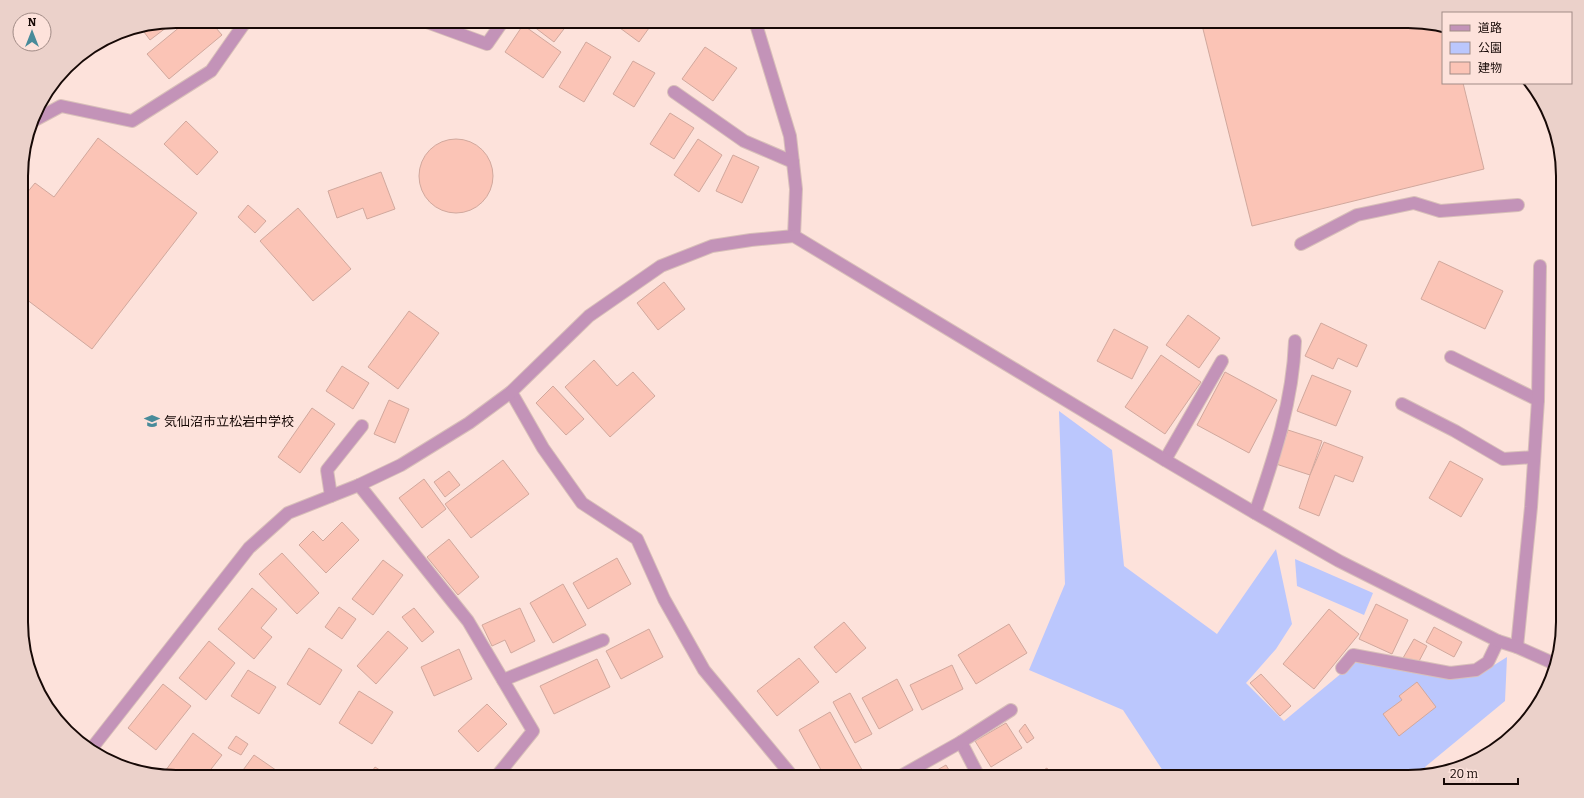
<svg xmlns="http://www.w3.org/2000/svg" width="1584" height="798" viewBox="0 0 1584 798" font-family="Bitter,'Noto Sans JP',serif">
  <rect width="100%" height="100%" fill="#fde2db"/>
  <g fill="#bbc7fd">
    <path d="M1059,411L1112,450L1124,566L1217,634L1276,549L1292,624L1276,649L1246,683L1284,721L1355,662L1449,679L1480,674L1507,657L1505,701L1425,767L1429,774L1418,777H1167L1123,710L1029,670L1065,584Z"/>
    <path d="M1295,559L1373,593L1364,615L1297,586Z"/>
  </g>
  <g fill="#fbc4b6" stroke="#d1a89d">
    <path d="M175,21L150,40L141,28Z"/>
    <path d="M187,21H210L222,35L169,79L147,54Z"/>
    <path d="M531,21H570L554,42L529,23Z"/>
    <path d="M625,21H654L639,42L620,28Z"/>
    <path d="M1201,21H1408L1443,29V83H1463L1484,169L1252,226Z"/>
    <path d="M523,25L561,52L543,78L505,52Z"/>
    <path d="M586,42L611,57L584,102L559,87Z"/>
    <path d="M705,47L737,68L713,101L682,79Z"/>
    <path d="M633,61L655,73L634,107L613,94Z"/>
    <path d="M670,113L694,128L674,159L650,144Z"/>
    <path d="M186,121L218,152L197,175L164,144Z"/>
    <path d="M98,138L197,213L92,349L22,296L21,200L35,183L54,197Z"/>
    <circle cx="456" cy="176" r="37"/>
    <path d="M698,139L722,155L699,192L674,175Z"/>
    <path d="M733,155L759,167L742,203L716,191Z"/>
    <path d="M381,172L395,209L367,219L363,208L337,218L328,191Z"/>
    <path d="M248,205L266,221L255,233L238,217Z"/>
    <path d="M298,208L351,269L313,301L260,241Z"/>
    <path d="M1439,261L1503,291L1485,329L1421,299Z"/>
    <path d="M664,282L685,309L658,330L637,303Z"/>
    <path d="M409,311L439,333L398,389L368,367Z"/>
    <path d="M1188,315L1220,338L1199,368L1166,345Z"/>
    <path d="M1321,323L1367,345L1357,367L1338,358L1333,369L1305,356Z"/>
    <path d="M1114,329L1148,347L1132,379L1097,361Z"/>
    <path d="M1161,355L1201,382L1165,434L1125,407Z"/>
    <path d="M594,360L617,386L633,372L655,396L610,437L565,387Z"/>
    <path d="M342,366L369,383L353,409L326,391Z"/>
    <path d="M1225,372L1277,400L1249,453L1197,425Z"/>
    <path d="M1312,375L1351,391L1336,426L1297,411Z"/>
    <path d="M553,386L584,419L566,435L536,403Z"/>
    <path d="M389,400L409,409L395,443L374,434Z"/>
    <path d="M312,408L335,424L300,473L278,457Z"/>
    <path d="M1288,430L1322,441L1310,475L1276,464Z"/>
    <path d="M1324,442L1363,457L1353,482L1335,475L1319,516L1299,508L1310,475Z"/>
    <path d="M503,460L529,494L471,538L445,504Z"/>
    <path d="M1450,461L1483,479L1461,517L1429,498Z"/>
    <path d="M449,471L460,485L445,497L434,482Z"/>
    <path d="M424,479L446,509L422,528L399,498Z"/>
    <path d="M342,522L359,540L326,573L299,545L313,531L323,541Z"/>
    <path d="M449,539L479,577L458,595L427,557Z"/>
    <path d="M282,553L319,593L297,614L259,574Z"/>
    <path d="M617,558L631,584L588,609L573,583Z"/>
    <path d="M383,560L403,575L373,615L352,599Z"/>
    <path d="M563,584L586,625L553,643L530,603Z"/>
    <path d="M252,588L277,609L261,628L272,637L254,659L218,629Z"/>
    <path d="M1376,604L1408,620L1392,654L1359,639Z"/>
    <path d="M339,607L356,619L342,639L325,627Z"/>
    <path d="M414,608L434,632L422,642L402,617Z"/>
    <path d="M520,608L535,641L511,653L505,640L492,646L482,625Z"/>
    <path d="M1329,609L1359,634L1314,689L1283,664Z"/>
    <path d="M844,622L866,648L836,673L814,647Z"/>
    <path d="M1009,624L1027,653L976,684L958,655Z"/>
    <path d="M1434,627L1462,642L1454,657L1426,642Z"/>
    <path d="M649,629L663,657L621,679L606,651Z"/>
    <path d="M388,631L408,648L376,684L357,666Z"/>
    <path d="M1414,639L1427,646L1417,665L1403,658Z"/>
    <path d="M209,641L235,663L206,700L179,678Z"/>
    <path d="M309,648L342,670L320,705L287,684Z"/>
    <path d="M459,649L472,679L434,696L421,667Z"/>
    <path d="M799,658L819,682L777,716L757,691Z"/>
    <path d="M597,659L610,687L554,714L540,686Z"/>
    <path d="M952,665L963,689L922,710L910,685Z"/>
    <path d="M248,670L276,687L259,714L231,696Z"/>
    <path d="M1261,674L1291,706L1280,716L1250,683Z"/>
    <path d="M897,679L913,710L879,729L862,698Z"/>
    <path d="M1417,682L1436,707L1399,736L1383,714L1402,700L1399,696Z"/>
    <path d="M163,684L191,706L156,750L128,728Z"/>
    <path d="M359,691L393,712L372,744L339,723Z"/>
    <path d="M850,693L872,734L855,743L833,702Z"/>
    <path d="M487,704L507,724L478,752L458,731Z"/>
    <path d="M830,712L866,777H825L799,730Z"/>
    <path d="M1006,723L1022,748L991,767L975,741Z"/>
    <path d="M1025,724L1034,738L1027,743L1019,731Z"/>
    <path d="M193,733L222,755L205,777H176L163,774Z"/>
    <path d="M236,736L248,744L241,755L228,748Z"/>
    <path d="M254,755L286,777H238Z"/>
    <path d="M946,765L953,777H925Z"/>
    <path d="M375,767L391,777H368Z"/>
    <path d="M1047,768L1052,777H1032Z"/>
  </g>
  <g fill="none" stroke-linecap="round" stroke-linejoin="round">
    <g stroke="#d8bfb9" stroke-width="14">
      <g id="minor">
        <path d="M424,21L487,44L503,21"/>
        <path d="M755,21L790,136L796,189L794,236"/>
        <path d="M674,92L744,141L793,162"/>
        <path d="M33,121L61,106L132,121L211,71L246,21"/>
        <path d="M1301,244L1357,215L1414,203L1440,211L1518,205"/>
        <path d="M1451,357L1538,400"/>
        <path d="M511,392L543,448L582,503L637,539L664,599L704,670L793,777"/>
        <path d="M1402,404L1455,431L1503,459L1534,457"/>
        <path d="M1165,460L1222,361"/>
        <path d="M359,485L468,621L533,731L496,777"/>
        <path d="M331,496L327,470L362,426"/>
        <path d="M1255,513C1274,458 1293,400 1295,341"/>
        <path d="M1517,647L1531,507L1538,400L1540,266"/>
        <path d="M1342,668L1353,655L1450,673L1476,670L1488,662L1498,641"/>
        <path d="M503,680L603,640"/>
        <path d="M961,742L979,777"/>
        <path d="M92,748L249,548L288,513L359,485L401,465L469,423L511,392L589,316L661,266L712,246L751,240L794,236L1165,460L1255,513L1339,561L1498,641L1517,647L1553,663"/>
        <path d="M899,777L961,742L1011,710"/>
      </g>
    </g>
    <use href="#minor" stroke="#c393b8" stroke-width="12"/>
  </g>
  <defs>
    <g id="school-bare" transform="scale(1.2)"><path d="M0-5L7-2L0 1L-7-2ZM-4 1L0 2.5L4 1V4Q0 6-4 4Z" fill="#488b9a" stroke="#fde2db" stroke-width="2.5" paint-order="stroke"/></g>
  </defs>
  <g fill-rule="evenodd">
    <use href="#school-bare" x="152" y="421"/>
  </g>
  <g text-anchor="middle" stroke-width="3.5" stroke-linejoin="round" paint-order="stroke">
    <g font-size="13" fill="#170906" stroke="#fde2db" text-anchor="start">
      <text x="164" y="426">気仙沼市立松岩中学校</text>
    </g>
  </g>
  <path d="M0 0H1584V798H0ZM176 28H1408A148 148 0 0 1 1556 176V622A148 148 0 0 1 1408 770H176A148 148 0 0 1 28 622V176A148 148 0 0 1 176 28Z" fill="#ebd1ca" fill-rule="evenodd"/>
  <path fill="none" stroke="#170906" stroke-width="2" d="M176 28H1408A148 148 0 0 1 1556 176V622A148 148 0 0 1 1408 770H176A148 148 0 0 1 28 622V176A148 148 0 0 1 176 28Z"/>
  <rect x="1442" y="12" width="130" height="72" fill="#fde2db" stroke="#a18b86"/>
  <rect x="1450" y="25" width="20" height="6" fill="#c393b8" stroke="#a18b86"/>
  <text x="1478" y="32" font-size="12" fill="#170906">道路</text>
  <rect x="1450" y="42" width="20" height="12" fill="#bbc7fd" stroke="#a18b86"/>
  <text x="1478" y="52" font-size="12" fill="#170906">公園</text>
  <rect x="1450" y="62" width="20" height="12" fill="#fbc4b6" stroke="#a18b86"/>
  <text x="1478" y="72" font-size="12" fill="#170906">建物</text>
  <g transform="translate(32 32)"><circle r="19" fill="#fde2db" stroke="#a18b86"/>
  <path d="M0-3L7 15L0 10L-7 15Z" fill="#488b9a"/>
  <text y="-6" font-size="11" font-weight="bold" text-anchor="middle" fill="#170906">N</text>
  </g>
  <path d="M1444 778v6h74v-6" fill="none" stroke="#170906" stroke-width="2"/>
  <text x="1450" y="778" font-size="12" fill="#170906" stroke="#fde2db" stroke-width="3" paint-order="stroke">20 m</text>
</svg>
